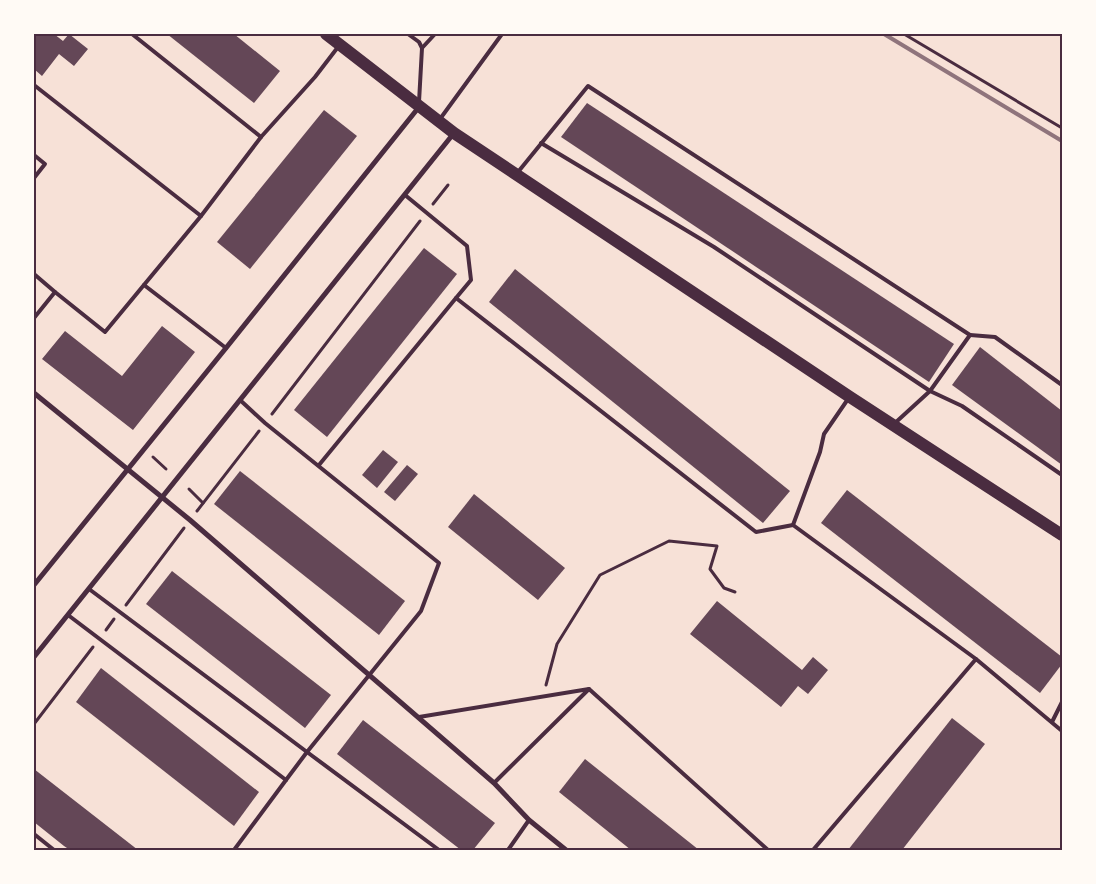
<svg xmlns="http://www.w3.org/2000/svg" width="1096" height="884" viewBox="0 0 1096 884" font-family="Roboto,sans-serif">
  <rect width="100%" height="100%" fill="#f7e1d7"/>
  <g fill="#644757">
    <path d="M34,34H54L63,41L69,34L88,49L74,66L59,54L42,76L34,69Z"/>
    <path d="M167,34H234L280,71L254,103Z"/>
    <path d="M587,103L954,344L929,382L561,137Z"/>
    <path d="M324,110L357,136L250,269L217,242Z"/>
    <path d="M424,248L457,274L327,437L294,410Z"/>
    <path d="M515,269L790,491L763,523L489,302Z"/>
    <path d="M162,326L195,352L133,430L42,359L65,331L122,376Z"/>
    <path d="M980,347L1062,411V465L952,385Z"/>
    <path d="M383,450L398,462L377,488L362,475Z"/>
    <path d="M407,465L418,474L395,501L384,492Z"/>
    <path d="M240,471L405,601L379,635L214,504Z"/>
    <path d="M847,490L1062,657V664L1040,693L821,523Z"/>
    <path d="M474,494L565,568L538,600L448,527Z"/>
    <path d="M172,571L331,695L305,728L146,604Z"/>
    <path d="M717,601L802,670L813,657L828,670L808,694L798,686L781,707L690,634Z"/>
    <path d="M101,668L259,792L234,826L76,702Z"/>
    <path d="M952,718L985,744L902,850H848Z"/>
    <path d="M363,720L495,823L473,850H461L337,754Z"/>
    <path d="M585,759L699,850H631L559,792Z"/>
    <path d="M34,769L138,850H70L64,846L34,822Z"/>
  </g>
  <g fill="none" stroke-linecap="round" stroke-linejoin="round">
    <g stroke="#4a2c40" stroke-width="3">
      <path d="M904,34L1062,128"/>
      <path d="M433,204L448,185"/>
      <path d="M272,414L420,221"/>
      <path d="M153,457L166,469"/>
      <path d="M189,489L203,503"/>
      <path d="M197,511L259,431"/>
      <path d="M126,605L184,528"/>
      <path d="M106,630L114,619"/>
      <path d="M546,685L557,644L600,575L669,541L717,546L710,569L724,588L735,592"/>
      <path d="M34,724L93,647"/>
    </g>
    <g stroke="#4a2c40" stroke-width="4">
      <path d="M132,34L261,137"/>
      <path d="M408,34L419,42L422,48L419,102"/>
      <path d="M422,48L435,34"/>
      <path d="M34,85L201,216L261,137L315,77L338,47"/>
      <path d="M440,119L502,34"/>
      <path d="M541,143L714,247L930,391L962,406L1062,475"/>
      <path d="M34,155L45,164L34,178"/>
      <path d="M518,172L588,86L970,335L930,391L895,423"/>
      <path d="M405,195L467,246L471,280L456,298"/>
      <path d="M34,274L55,292L34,318"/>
      <path d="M144,285L226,348"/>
      <path d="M55,292L105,332L201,216"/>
      <path d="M970,335L995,337L1062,385"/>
      <path d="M319,465L456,298L756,532L793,525L820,452L824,434L848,399"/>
      <path d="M793,525L976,659"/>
      <path d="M89,589L307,752L421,611L439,563L265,423L240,400"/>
      <path d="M68,615L286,780L307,752L439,850"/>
      <path d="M419,717L589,689"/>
      <path d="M1052,722L1062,702"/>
      <path d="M494,783L589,689L768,850"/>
      <path d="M34,834L54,850"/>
      <path d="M234,850L286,780"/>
      <path d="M508,850L529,820"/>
      <path d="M813,850L976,659L1062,731"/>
    </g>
    <g stroke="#4a2c40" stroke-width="5">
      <path d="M34,393L190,520L494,783L529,820L566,850"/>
      <path d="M34,585L226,348L419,107"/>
      <path d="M34,657L454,133"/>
    </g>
    <path stroke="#4a2c40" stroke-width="12" d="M326,34L454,133L850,397L1062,535"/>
    <path stroke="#8f747c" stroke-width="4" d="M884,34L1062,141"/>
  </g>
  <rect width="1096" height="884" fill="none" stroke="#fffaf5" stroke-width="70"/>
  <rect x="35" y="35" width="1026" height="814" fill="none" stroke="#4a2c40" stroke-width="2"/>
</svg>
